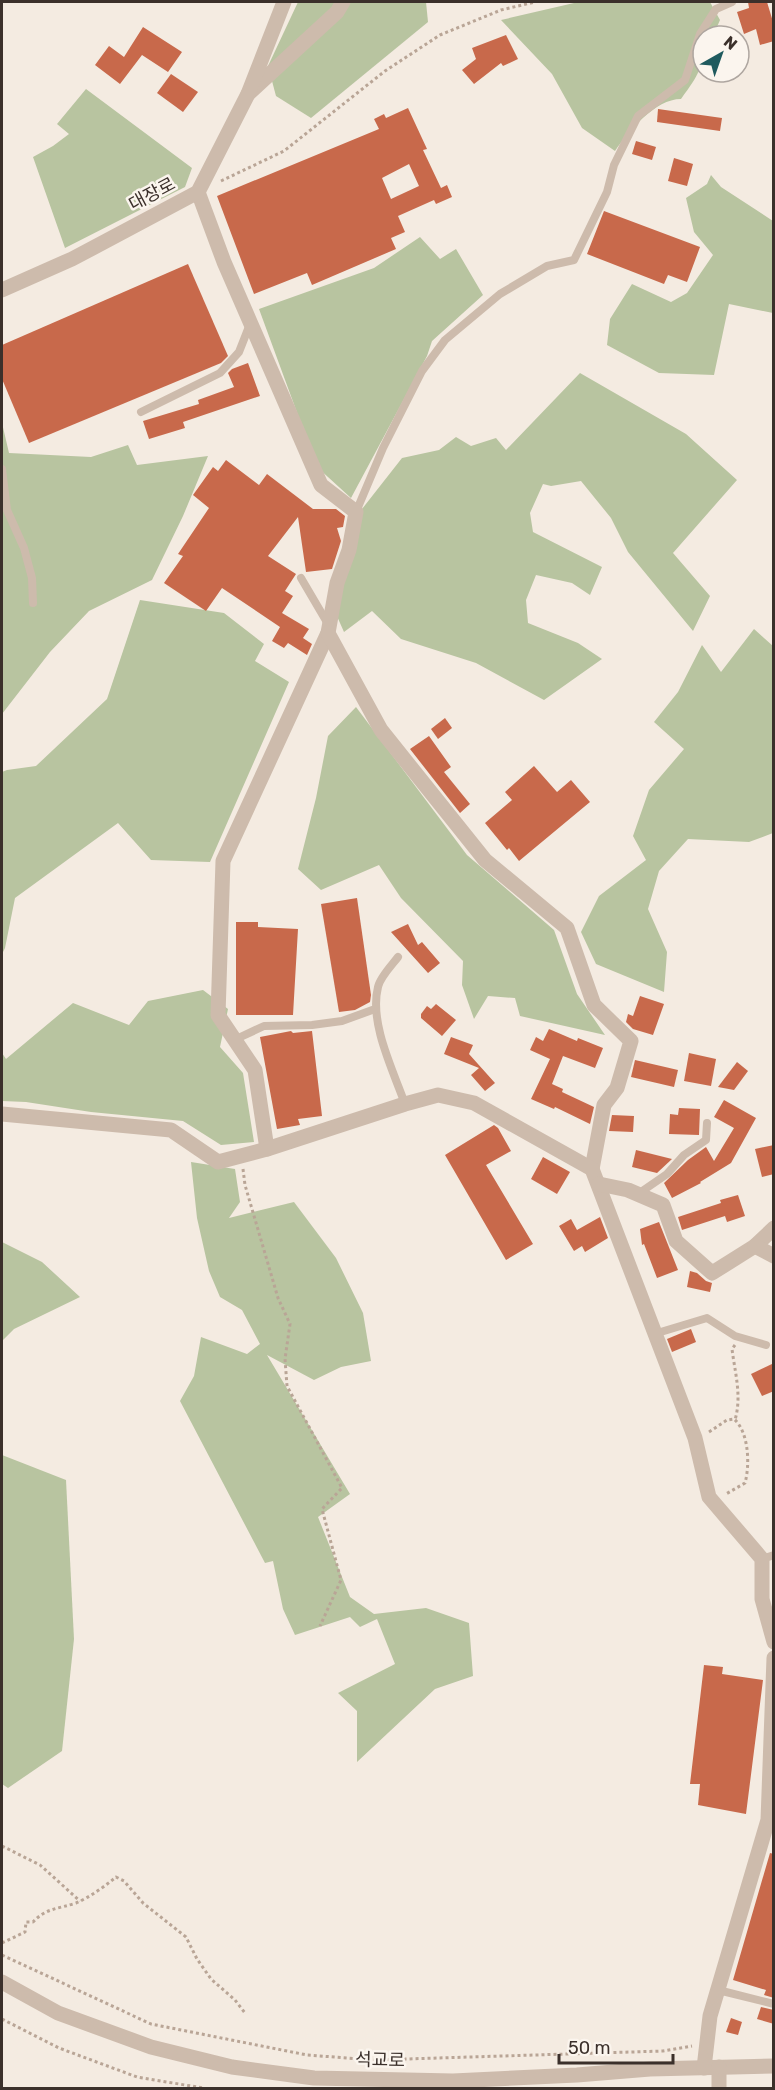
<svg xmlns="http://www.w3.org/2000/svg" width="775" height="2090" viewBox="0 0 775 2090" font-family="Rubik,'Noto Sans KR',sans-serif">
  <rect width="100%" height="100%" fill="#f4ebe1"/>
  <g fill="#b8c4a0">
    <path d="M298,2H426L428,22L311,118L276,96L268,66Z"/>
    <path d="M617,2H710L720,20L713,36H703C703,69 700,73 681,99C655,99 629,131 615,151L582,128L552,74L501,20L574,3Z"/>
    <path d="M86,89L192,168L185,187L65,248L33,157L53,146L69,134L57,124Z"/>
    <path d="M711,175L721,187L773,221V313L729,304L714,375L659,373L607,345L610,319L632,284L671,302L687,293L713,255L694,232L686,198L707,184Z"/>
    <path d="M420,237L440,259L456,249L483,295L432,341L427,356L351,498L317,467L259,309L374,268Z"/>
    <path d="M580,373L686,434L737,480L673,553L710,596L693,631L628,552L611,518L581,481L551,486L543,484L530,513L533,532L602,567L590,595L572,583L536,575L526,600L528,623L578,643L602,659L544,700L476,663L401,639L372,611L344,632L336,614L362,509L402,458L439,450L456,437L471,446L496,438L506,450Z"/>
    <path d="M2,423L9,453L91,457L128,445L137,465L208,456L183,516L152,580L89,611L50,652L2,714Z"/>
    <path d="M140,600L224,613L264,644L255,661L289,682L210,862L151,860L118,823L15,898L5,948L2,954V772L7,770L36,766L107,699Z"/>
    <path d="M754,629L773,646V833L749,842L688,839L659,871L648,909L667,952L664,992L596,964L581,932L599,896L646,860L633,836L649,790L684,749L654,722L678,692L702,645L721,672Z"/>
    <path d="M356,707L467,855L554,930L577,994L605,1035L520,1016L515,998L488,996L474,1019L462,985L463,961L401,898L379,865L321,890L298,869L316,798L328,736Z"/>
    <path d="M203,990L228,1009L220,1047L243,1073L254,1142L221,1145L183,1121L91,1112L26,1102L2,1101V1053L6,1059L73,1003L129,1025L148,1001Z"/>
    <path d="M191,1162L235,1169L240,1202L229,1218L294,1202L336,1258L363,1313L371,1361L341,1367L314,1380L267,1355L350,1494L318,1517L350,1597L374,1614L426,1608L469,1623L473,1676L435,1689L357,1762V1711L338,1693L395,1664L377,1619L360,1627L350,1617L295,1635L283,1609L273,1561L265,1563L180,1401L194,1376L201,1337L247,1354L260,1344L242,1310L220,1297L209,1271L197,1218Z"/>
    <path d="M2,1242L42,1262L80,1297L14,1329L2,1341Z"/>
    <path d="M2,1455L66,1480L74,1639L62,1751L8,1788L2,1784Z"/>
  </g>
  <g fill="#c8694b" fill-rule="evenodd">
    <path d="M748,2H767L774,25V41L760,45L756,29L744,34L737,12L749,8Z"/>
    <path d="M143,27L182,52L168,72L142,55L120,84L95,65L109,46L124,57Z"/>
    <path d="M506,35L518,59L503,66L501,63L474,84L462,70L476,59L472,48Z"/>
    <path d="M171,74L198,92L183,112L157,93Z"/>
    <path d="M408,108L427,149L423,150L441,188L447,185L452,197L436,204L434,200L398,216L405,232L391,238L396,249L312,285L307,273L254,294L217,196L379,129L374,119L384,114L386,118ZM409,164L419,186L391,199L382,178Z"/>
    <path d="M658,109L722,118L720,131L657,122Z"/>
    <path d="M636,141L656,147L652,160L632,154Z"/>
    <path d="M674,158L693,164L687,186L668,181Z"/>
    <path d="M604,211L700,247L687,282L668,275L664,284L587,254Z"/>
    <path d="M188,264L228,356L221,363L29,443L2,379V345Z"/>
    <path d="M248,363L260,396L183,422L185,428L149,439L143,421L199,404L198,400L234,387L228,373L232,369Z"/>
    <path d="M226,460L259,485L267,474L313,509H336L345,516L343,527L337,528L341,541L332,569L306,572L298,517L268,556L296,574L285,591L293,596L282,613L309,629L303,638L312,644L307,655L288,643L284,648L272,641L280,627L222,588L206,611L164,583L183,556L178,554L209,508L193,495L213,467L218,471Z"/>
    <path d="M445,718L452,728L438,739L431,729Z"/>
    <path d="M429,736L451,767L444,772L470,804L460,813L410,749Z"/>
    <path d="M534,766L557,792L571,780L590,802L519,861L509,848L507,850L485,823L512,800L505,792Z"/>
    <path d="M357,898L371,995L370,1002L355,1010L339,1012L321,904Z"/>
    <path d="M236,922H258V927L298,929L293,1015H236Z"/>
    <path d="M408,924L418,945L422,942L440,963L428,973L391,932Z"/>
    <path d="M640,996L664,1004L653,1035L633,1029L626,1022L628,1014L633,1016Z"/>
    <path d="M436,1004L456,1020L442,1036L421,1018V1014L427,1006L431,1009Z"/>
    <path d="M549,1029L577,1041L578,1038L603,1048L595,1068L563,1056L552,1084L563,1089L562,1092L594,1107L590,1124L555,1107L554,1109L531,1099L550,1059L530,1050L536,1037L543,1041Z"/>
    <path d="M291,1031L293,1033L312,1031L322,1116L298,1119L300,1125L277,1129L260,1037Z"/>
    <path d="M451,1037L473,1045L469,1054L495,1083L485,1091L471,1075L479,1068L444,1054Z"/>
    <path d="M689,1053L716,1059L711,1086L684,1081Z"/>
    <path d="M635,1060L678,1070L674,1087L631,1077Z"/>
    <path d="M737,1062L748,1071L734,1090L718,1087Z"/>
    <path d="M724,1100L756,1118L731,1163L700,1182L701,1183L672,1198L664,1183L688,1160L706,1147L714,1161L734,1128L714,1117Z"/>
    <path d="M679,1108L700,1109L699,1135L669,1134L670,1114L678,1115Z"/>
    <path d="M612,1115L634,1116L633,1132L609,1131Z"/>
    <path d="M494,1125L498,1128L511,1151L486,1165L533,1244L506,1260L445,1155Z"/>
    <path d="M774,1145V1174L762,1177L755,1149Z"/>
    <path d="M636,1150L672,1159L657,1173L632,1167Z"/>
    <path d="M543,1157L570,1172L557,1194L531,1179Z"/>
    <path d="M738,1195L745,1216L727,1222L725,1216L682,1230L678,1217L721,1203L720,1200Z"/>
    <path d="M600,1217L608,1238L585,1252L582,1246L574,1251L559,1226L571,1219L577,1230Z"/>
    <path d="M659,1222L678,1270L657,1278L644,1244L642,1245L640,1229Z"/>
    <path d="M690,1271L697,1273L706,1281L712,1283L710,1292L687,1287Z"/>
    <path d="M691,1329L696,1342L672,1352L667,1339Z"/>
    <path d="M774,1363V1391L762,1396L751,1374Z"/>
    <path d="M704,1665L723,1667L722,1674L763,1680L746,1814L698,1805L700,1784H690Z"/>
    <path d="M770,1853L774,1854V1998L764,1995L766,1990L733,1980Z"/>
    <path d="M761,2007L774,2010V2024L757,2019Z"/>
    <path d="M731,2018L742,2022L738,2035L726,2032Z"/>
  </g>
  <g fill="none" stroke-linecap="round" stroke-linejoin="round">
    <g stroke="#b9a596" stroke-width="3" stroke-dasharray="3 3" stroke-linecap="butt">
      <path d="M221,181L284,151L385,71L440,35L501,10L535,2"/>
      <path d="M243,1169L245,1185L278,1298L290,1324L285,1359L287,1386L342,1488L322,1509L341,1580L320,1626"/>
      <path d="M735,1345L732,1349C735,1373 742,1396 735,1420"/>
      <path d="M709,1432L727,1420L734,1419C749,1432 750,1465 745,1483L726,1494"/>
      <path d="M2,1846L40,1865L80,1901"/>
      <path d="M2,1943L25,1932L26,1922H33C46,1908 58,1909 76,1903C90,1897 104,1887 116,1877L124,1881L143,1903L186,1937L197,1959L211,1979L235,2000L245,2013"/>
      <path d="M2,1955L151,2024L307,2055L374,2060L663,2051L692,2046"/>
      <path d="M2,2019L59,2048L137,2077L203,2088"/>
    </g>
    <g stroke="#cdbbac" stroke-width="8">
      <path d="M141,412L220,373L239,352L250,324"/>
      <path d="M2,469L7,510L24,548L32,578L33,603"/>
      <path d="M356,512L383,448L422,371L445,340L500,294L547,266L574,260L607,192L614,165L638,116L685,80L700,34L716,9L732,2"/>
      <path d="M301,578L328,624"/>
      <path d="M398,957C392,965 380,977 378,987C369,1023 393,1070 405,1104"/>
      <path d="M234,1040L264,1026L312,1025L342,1021L375,1009"/>
      <path d="M638,1194L667,1174L684,1155L706,1140L707,1123"/>
      <path d="M654,1334L707,1318L735,1336L766,1345"/>
      <path d="M762,1559L774,1555"/>
      <path d="M718,1990L774,2004"/>
    </g>
    <g stroke="#cdbbac" stroke-width="15">
      <path d="M248,94L337,12L343,2"/>
      <path d="M198,192L224,262L321,485L356,512L349,550L337,583L328,633L223,861L218,1015L255,1070L267,1149"/>
      <path d="M328,633L381,730L485,860L567,928L594,1005L631,1041L617,1088L604,1105L592,1169"/>
      <path d="M2,1114L171,1130L218,1162L267,1149L405,1104L438,1095L474,1103L592,1169L695,1438L709,1497L762,1559V1599L774,1642"/>
      <path d="M599,1184L628,1190L663,1205L676,1241L712,1273L755,1246L774,1228"/>
      <path d="M755,1246L774,1256"/>
      <path d="M2,1982L58,2013L151,2047L232,2067L314,2078L453,2081L577,2075L650,2069L774,2066"/>
      <path d="M704,2068L710,2016L768,1820L774,1658"/>
      <path d="M719,2088V2067"/>
    </g>
    <path stroke="#cdbbac" stroke-width="15" d="M2,290L72,259L198,192L248,94L284,2"/>
  </g>
  <g text-anchor="middle" stroke-width="5" stroke-linejoin="round" paint-order="stroke">
    <g font-size="18" fill="#3b302b" stroke="#fbf5ee">
      <text transform="translate(152 194) rotate(-28)" y="6">대장로</text>
      <text transform="translate(380 2060) rotate(1)" y="6">석교로</text>
    </g>
  </g>
  <rect width="775" height="2090" fill="none" stroke="#3b302b" stroke-width="6"/>
  <g transform="translate(721 54) rotate(40)"><circle r="28" fill="#fbf5ee" stroke="#aea6a0" stroke-width="1.5"/>
  <path d="M0-4.5L10 22L0 15L-10 22Z" fill="#1f5a5e"/>
  <text y="-9" font-size="16" font-weight="bold" text-anchor="middle" fill="#3b302b">N</text>
  </g>
  <path d="M559 2054v9h114v-9" fill="none" stroke="#3b302b" stroke-width="3"/>
  <text x="568" y="2054" font-size="18" fill="#3b302b" stroke="#fbf5ee" stroke-width="4.5" paint-order="stroke">50 m</text>
</svg>
